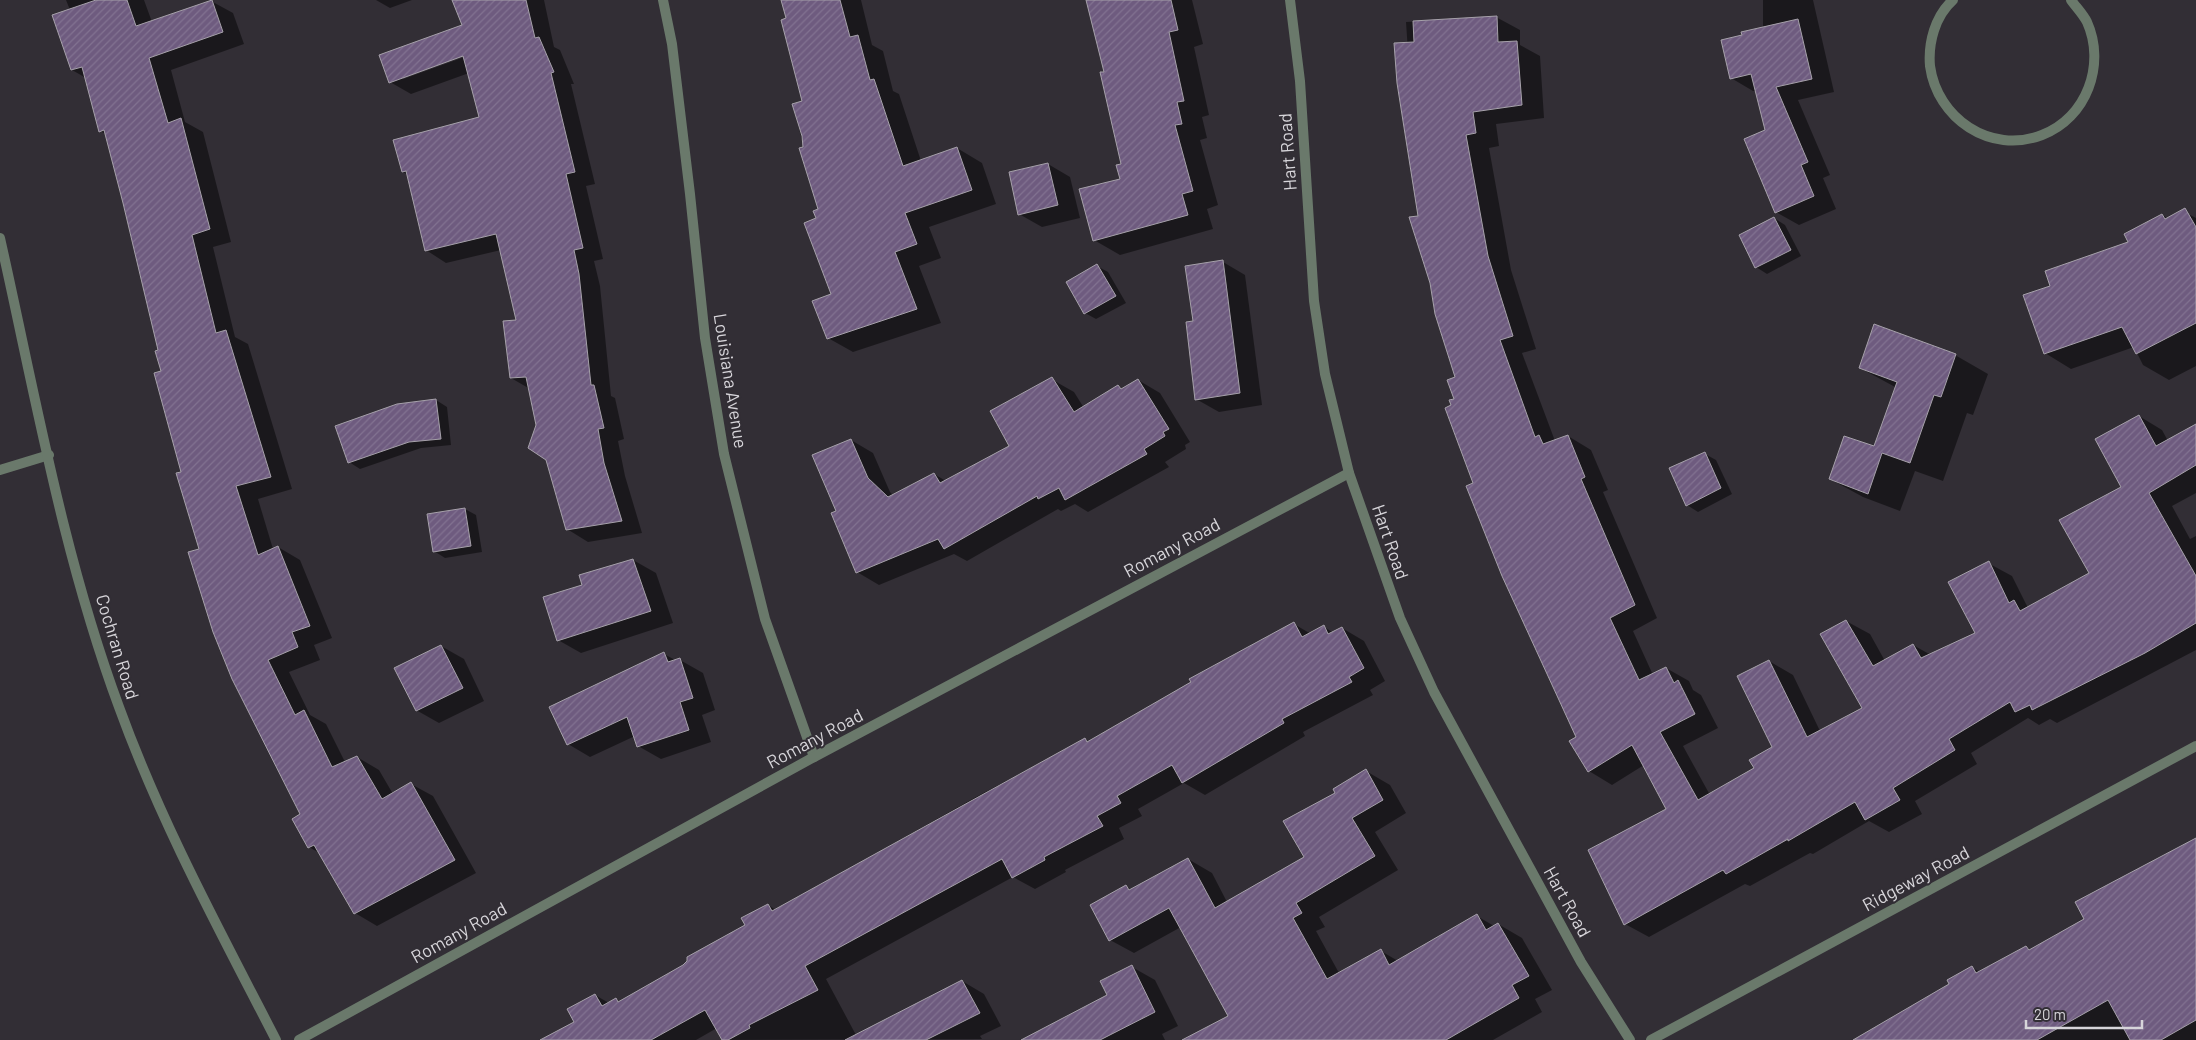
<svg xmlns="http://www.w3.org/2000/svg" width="2196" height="1040" viewBox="0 0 2196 1040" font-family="Barlow,sans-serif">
  <defs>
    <pattern id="building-hatch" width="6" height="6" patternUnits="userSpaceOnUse" patternTransform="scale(1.25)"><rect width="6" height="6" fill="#6e5b7f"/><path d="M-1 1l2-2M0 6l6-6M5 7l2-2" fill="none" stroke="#827291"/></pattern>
  </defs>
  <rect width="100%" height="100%" fill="#322e35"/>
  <g fill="#0007" fill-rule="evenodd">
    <path d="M66,0H144L152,22L211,1L233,13L244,44L171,70L185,122L203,132L231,242L213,247L235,337L248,344L292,489L258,499L273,549L278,547L300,560L332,638L314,645L320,660L289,672L310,715L326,724L345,762L357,757L379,770L393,794L411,784L433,796L476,873L377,926L355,913L321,854L309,847L302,815L201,550L182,473L159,351L106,134L100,131L86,78L72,70L70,10Z"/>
    <path d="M376,0H412L390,8Z"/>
    <path d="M453,0H544L554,47L560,50L574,84H571L595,184L586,186L603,259L594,261L600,286L611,396L615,398L624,439L618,441L625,476L642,533L588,542L567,529L538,426L530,389L511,378L517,321L501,250L446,263L426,250L408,175L403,172L480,118L469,73L411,94L390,82L464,25ZM469,53L470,55L403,79V76Z"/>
    <path d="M783,0H861L872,45L883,51L893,91L899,94L921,161L957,148L982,163L996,204L929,227L941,258L919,266L941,323L853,352L828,338L832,294L817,219L820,210L793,105L803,102Z"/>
    <path d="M1087,0H1192L1203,44L1194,47L1209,115L1202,117L1207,138L1200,140L1218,205L1207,209L1213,229L1120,255L1094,240L1122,180V165L1106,73Z"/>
    <path d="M1763,0H1813L1834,92L1798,100L1830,175L1823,178L1836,209L1799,225L1776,212L1767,131L1756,91H1753L1731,78L1763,28Z"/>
    <path d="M1496,17L1520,30V45L1540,56L1544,118L1496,124L1499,146L1489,148L1511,270L1536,349L1522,353L1555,441L1568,436L1591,450L1608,490L1603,492L1657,618L1633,631L1653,675L1666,668L1689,681L1693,690L1701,695L1718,728L1683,746L1710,795L1755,769L1773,748L1769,661L1793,675L1820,731L1863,709L1846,621L1870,634L1885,661L1913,645L1931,655L1976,634L1988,563L2012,576L2028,608L2091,573L2123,487L2139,416L2162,430L2168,441L2196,434V493L2172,506L2190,539L2196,536V650L2057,723L2050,719L2039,725L2028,718L1971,753L1977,764L1915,801L1922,814L1889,832L1869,821L1813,854L1810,853L1750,886L1745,884L1649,937L1625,924L1668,809L1644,765L1612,785L1589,771L1571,742L1577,737L1474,484L1453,406L1457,378L1419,217L1406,22Z"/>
    <path d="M1048,164L1070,177L1080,218L1042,227L1019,214Z"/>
    <path d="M2188,214L2196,218V366L2169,380L2143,365L2134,347L2071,369L2045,353L2052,287L2130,242L2162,215L2181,226Z"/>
    <path d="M1774,218L1785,225L1801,256L1767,274L1756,267Z"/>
    <path d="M1223,262L1245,275L1262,405L1219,412L1196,399L1195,322Z"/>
    <path d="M1097,266L1108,272L1126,303L1096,319L1085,313Z"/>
    <path d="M1955,355L1988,374L1973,415L1967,413L1943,481L1915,471L1900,511L1863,497L1830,479L1875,448L1897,388L1860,368Z"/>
    <path d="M1051,379L1074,392L1084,408L1118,387L1123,389L1138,380L1160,393L1190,442L1185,445L1186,449L1165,462L1169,467L1088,512L1075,504L1061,511L1058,509L967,561L954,554L879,585L857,572L837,512L851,440L873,453L890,492L893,495L934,474L946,481L1011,447Z"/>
    <path d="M436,400L447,407L451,445L421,448L360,469L349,462Z"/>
    <path d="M1705,454L1716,460L1732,494L1698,512L1687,505Z"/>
    <path d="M465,509L476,515L482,552L445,558L434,551Z"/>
    <path d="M633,560L656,573L673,623L581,653L558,640L584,586Z"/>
    <path d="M1294,624L1311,634L1324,627L1334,633L1342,628L1364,641L1385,681L1370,690L1373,695L1303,732L1305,736L1205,795L1184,783L1138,809L1142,816L1119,828L1124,839L1065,870L1066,872L1035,889L1013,877L826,979L856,1035L962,981L984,994L1001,1026L980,1036L982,1039L723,1040L717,1028L696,1040H566L575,1022L595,995L609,1003L616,1000L620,1002L683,966L746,926L768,905L776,910L976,797L1085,739L1089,742Z"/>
    <path d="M441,646L464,659L484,701L439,723L416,710Z"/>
    <path d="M664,654L677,661L680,660L703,673L715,710L702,715L711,742L661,759L638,746L635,736L590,757L568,744Z"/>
    <path d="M1366,771L1390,785L1406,813L1375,832L1398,870L1319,917L1325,927L1316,931L1339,973L1381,951L1398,961L1477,916L1494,926L1498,924L1522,938L1552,990L1535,999L1542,1012L1493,1040H1225L1230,1016L1181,927L1134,953L1110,940L1126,887L1132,890L1188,859L1212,873L1227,902L1306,858L1337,793Z"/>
    <path d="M2196,840V1040H1855L1951,985L1972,968L1981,972L2026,947L2031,950L2086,919Z"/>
    <path d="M1132,967L1155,980L1178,1026L1162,1034L1165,1040H1041L1108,995Z"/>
  </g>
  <g fill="url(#building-hatch)" stroke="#a6a1aa">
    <path d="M96,0H127L136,26L212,0L223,32L149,58L168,123L181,118L210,229L192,235L216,333L226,330L271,477L236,486L258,555L278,546L310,626L292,632L298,647L268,660L295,715L304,710L332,767L357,756L382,799L411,782L455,860L354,914L314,845L308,848L292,819L300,814L232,679L213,632L188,552L199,549L176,473L181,472L154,373L161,371L155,351L158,350L123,203L104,130L99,132L82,67L71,70L52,15Z"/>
    <path d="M452,0H526L535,38L539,37L554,72L551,73L575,172L566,174L583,248L574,250L579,274L591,385H594L604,428L598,429L604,463L622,521L566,530L546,460L528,448L536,425L526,377L510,378L503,321L516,320L496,234L425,251L406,171L402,172L393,140L479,117L463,56L389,83L379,55L462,25Z"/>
    <path d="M781,0H840L850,37L858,35L870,80L874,79L903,166L957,147L972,190L905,213L917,244L895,252L917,309L827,339L812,301L831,294L804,223L816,218L813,211L818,209L799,148L803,147L802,136L792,104L802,101L781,20L786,18Z"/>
    <path d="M1086,0H1171L1178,30L1169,32L1184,101L1177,102L1182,124L1175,125L1193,191L1182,194L1188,215L1093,241L1079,189L1120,179L1116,165L1121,164L1100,72H1104Z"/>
    <path d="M1497,16L1498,42L1517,41L1522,105L1473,112L1476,133L1466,135L1488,256L1513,336L1500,340L1535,437L1539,435L1543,444L1568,435L1585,477L1581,479L1635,605L1610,618L1639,680L1666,667L1674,683L1678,680L1695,714L1660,732L1698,800L1754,768L1749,760L1772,747L1737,676L1769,660L1807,737L1862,708L1820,634L1846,620L1873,666L1913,644L1921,658L1975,633L1948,582L1989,561L2009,603L2014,600L2020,611L2089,573L2059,520L2121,487L2095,439L2139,415L2156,446L2196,424V465L2149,493L2196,576V623L2145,653L2032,710L2030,705L2015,712L2010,702L1949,739L1955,750L1893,788L1900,800L1865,820L1855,802L1788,841V839L1726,874L1723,870L1624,925L1588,850L1666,809L1632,745L1588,772L1569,741L1576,737L1502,576L1466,486L1473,483L1445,408L1451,405L1449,400L1454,399L1447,380L1455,377L1435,314L1430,283L1409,217L1418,216L1397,83L1394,43L1414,42L1413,21Z"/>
    <path d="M1798,19L1812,79L1776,87L1808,162L1801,165L1814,196L1775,213L1744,139L1765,130L1751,74L1730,79L1721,40L1742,35L1741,32Z"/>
    <path d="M1048,163L1058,205L1018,215L1009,172Z"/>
    <path d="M2185,208L2196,227V323L2136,354L2122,327L2044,354L2023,295L2050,286L2045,271L2128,242L2124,234L2162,214L2165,219Z"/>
    <path d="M1774,217L1791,250L1755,268L1739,235Z"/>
    <path d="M1223,260L1240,393L1195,400L1186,322L1193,321L1185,266Z"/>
    <path d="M1097,264L1116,296L1084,314L1066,282Z"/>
    <path d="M1874,324L1956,354L1941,397L1934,395L1910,463L1882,453L1868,494L1829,479L1844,436L1874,446L1897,382L1859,368Z"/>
    <path d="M1052,377L1074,412L1118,385L1121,389L1138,379L1169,429L1163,432L1165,436L1144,449L1147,454L1065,500L1059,488L1038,499L1037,496L944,549L938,539L856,573L831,513L836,511L812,455L851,439L868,478L888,497L934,473L940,483L1009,446L990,411Z"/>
    <path d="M436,399L441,439L409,442L348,463L335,426L397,404Z"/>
    <path d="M1705,452L1721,488L1686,506L1669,468Z"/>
    <path d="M465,508L471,546L433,552L427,514Z"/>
    <path d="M633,559L651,611L557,641L543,597L582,585L579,575Z"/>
    <path d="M1294,622L1302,637L1324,625L1328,634L1342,627L1364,668L1349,677L1352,682L1282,719L1284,723L1182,783L1172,765L1117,796L1121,803L1097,816L1103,826L1044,857L1045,860L1012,878L1002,859L805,966L818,990L749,1025L750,1028L728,1040H722L705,1010L651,1040H540L574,1022L567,1009L595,994L602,1006L616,998L618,1002L683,965L687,961V957L745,925L741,918L768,904L772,911L1085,738L1087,742L1191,682L1189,679Z"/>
    <path d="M441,645L463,688L416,711L394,668Z"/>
    <path d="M664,652L668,662L680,658L693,698L680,702L689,730L637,747L627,717L567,745L549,707Z"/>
    <path d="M1366,769L1383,800L1352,818L1375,856L1296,903L1302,913L1293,918L1327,979L1381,949L1389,965L1477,914L1486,930L1498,923L1529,976L1512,985L1519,998L1446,1040H1182L1228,1016L1169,908L1109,941L1090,905L1126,885L1129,890L1188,858L1215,908L1304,857L1283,821L1335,793L1333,789Z"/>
    <path d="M2196,838V1020L2161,1040H2130L2108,1000L2037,1040H1853L1949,984L1947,980L1972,966L1976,973L2026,946L2029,950L2084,919L2075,902Z"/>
    <path d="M1132,965L1155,1012L1100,1040H1021L1107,995L1100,981Z"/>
    <path d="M962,980L980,1013L926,1040H845Z"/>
  </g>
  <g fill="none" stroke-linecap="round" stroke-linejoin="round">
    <path stroke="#6a796b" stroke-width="10" d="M0,470L49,455"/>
    <g stroke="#6a796b" stroke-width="10">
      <path d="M663,0L672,44L690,194L705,338L724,454L765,619L814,757"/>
      <path d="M1290,0L1300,81L1314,301L1325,374L1349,473L1400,618L1434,692L1581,962L1630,1040"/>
      <path d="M1953,0C1935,16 1928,43 1930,66C1937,118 1990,155 2042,135C2087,118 2106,64 2087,22C2083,14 2076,7 2071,0"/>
      <path d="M0,238C35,394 63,556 119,707C161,823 220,931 276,1040"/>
      <path d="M299,1040L814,757L1349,473"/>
      <path d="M1651,1040L2196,746"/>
    </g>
  </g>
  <g text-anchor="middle" stroke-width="4" stroke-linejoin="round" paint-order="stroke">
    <g font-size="18" fill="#d7d5da" stroke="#322e35">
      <text transform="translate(1288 152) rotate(-94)" y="6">Hart Road</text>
      <text transform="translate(730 381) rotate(81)" y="6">Louisiana Avenue</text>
      <text transform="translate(1390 542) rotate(71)" y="6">Hart Road</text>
      <text transform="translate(1172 548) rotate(-28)" y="6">Romany Road</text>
      <text transform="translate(117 647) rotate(73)" y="6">Cochran Road</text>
      <text transform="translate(815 739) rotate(-28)" y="6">Romany Road</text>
      <text transform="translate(1916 879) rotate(-28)" y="6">Ridgeway Road</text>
      <text transform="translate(1567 902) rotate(61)" y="6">Hart Road</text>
      <text transform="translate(459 933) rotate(-29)" y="6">Romany Road</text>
    </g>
  </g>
  <path d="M2026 1020v8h116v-8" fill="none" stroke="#d7d5da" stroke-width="2.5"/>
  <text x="2034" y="1020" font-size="15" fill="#d7d5da" stroke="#322e35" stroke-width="4" paint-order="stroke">20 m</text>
</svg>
